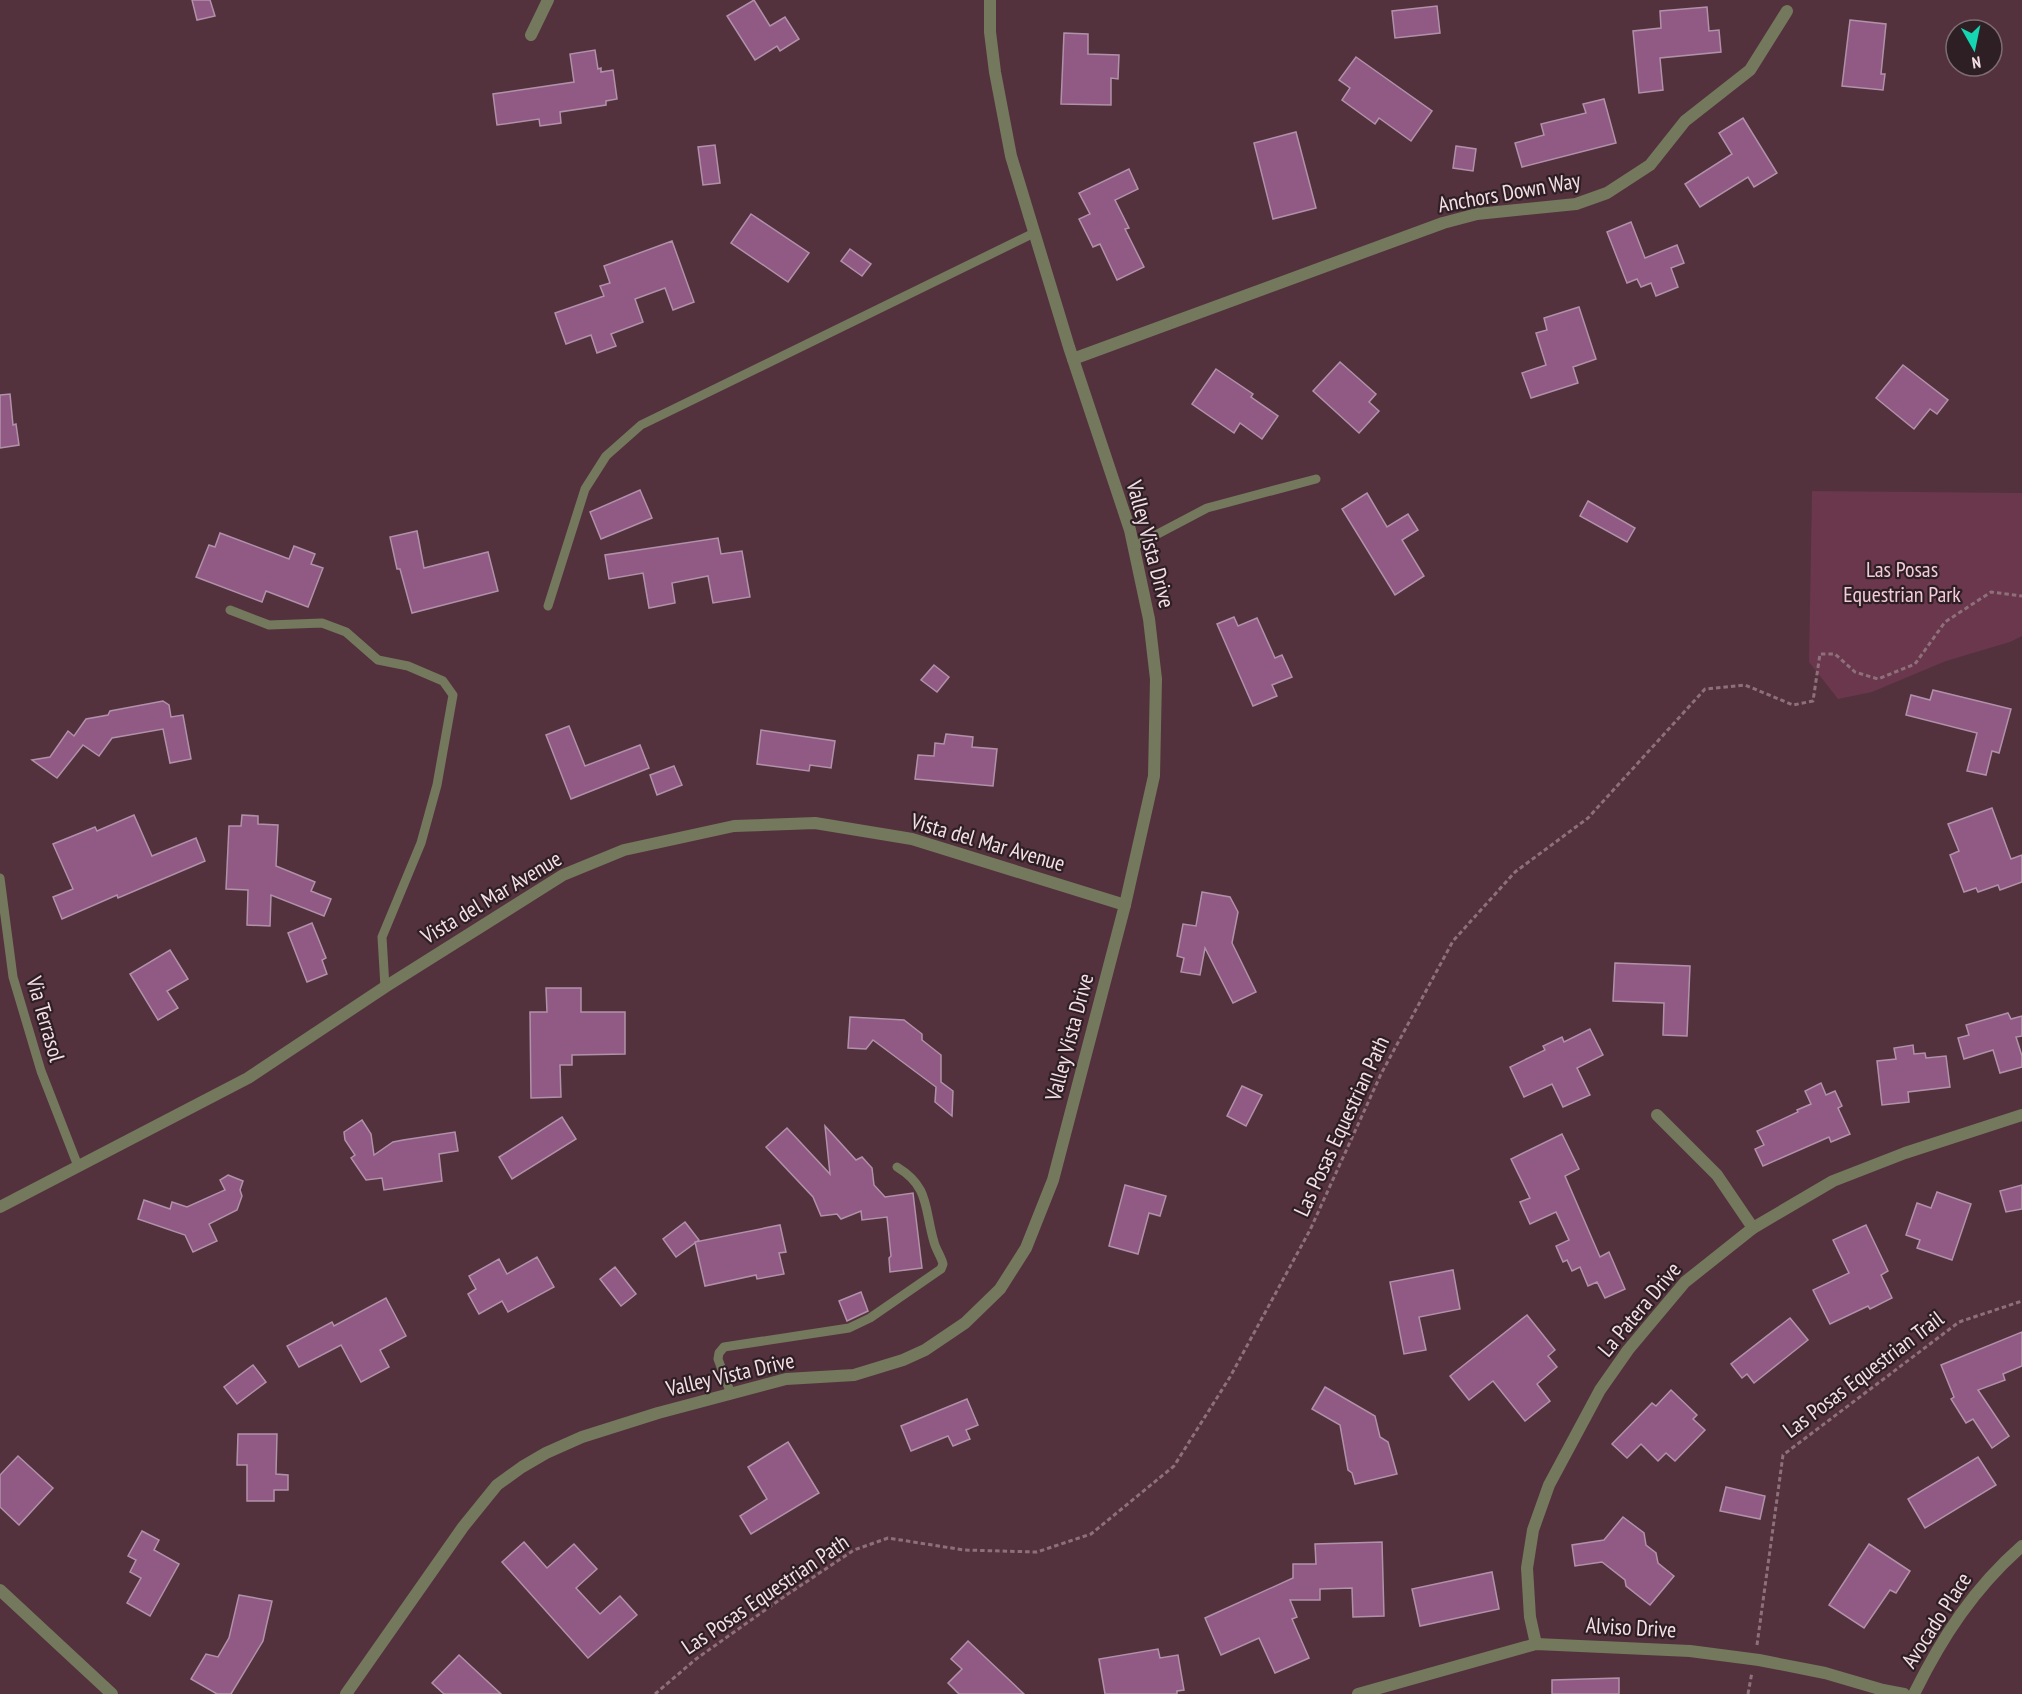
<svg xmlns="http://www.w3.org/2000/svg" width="2022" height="1694" viewBox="0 0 2022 1694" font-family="'PT Sans Narrow',sans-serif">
  <rect width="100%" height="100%" fill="#53323e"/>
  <path fill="#6a374c" d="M1812,491L2022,493V636L2010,642L1946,661L1872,692L1838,699L1809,662Z"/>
  <g fill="#905a84" stroke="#b191a9" stroke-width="1.5">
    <path d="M192,0H210L215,16L197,20Z"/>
    <path d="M754,0L770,26L785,17L799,39L780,51L777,46L755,60L727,16Z"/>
    <path d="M1437,6L1440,33L1395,38L1392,11Z"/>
    <path d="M1707,7L1709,31L1719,30L1721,52L1660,58L1663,90L1639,93L1633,31L1661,28L1660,11Z"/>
    <path d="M1850,20L1886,24L1881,74H1885L1883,90L1842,86Z"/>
    <path d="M1064,33L1088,34V54L1119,55L1118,79L1111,78V105L1061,104Z"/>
    <path d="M595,50L598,69L601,68V72L613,70L617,99L606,101V105L560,112L561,123L540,126L539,119L497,125L493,94L574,82L570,54Z"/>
    <path d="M1356,57L1432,111L1411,141L1379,118L1375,124L1342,100L1350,88L1339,80Z"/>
    <path d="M1604,99L1616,143L1522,167L1515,143L1544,135L1541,124L1586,113L1583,104Z"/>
    <path d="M1743,118L1777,173L1754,187L1748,177L1700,207L1685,184L1732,154L1719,133Z"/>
    <path d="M1296,132L1316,208L1273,219L1254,143Z"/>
    <path d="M715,145L720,183L703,185L698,147Z"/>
    <path d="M1456,146L1476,149L1473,171L1453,168Z"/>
    <path d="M1129,169L1138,189L1115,200L1129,228L1125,229L1144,267L1117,280L1100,244L1093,247L1079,219L1090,214L1079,193Z"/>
    <path d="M751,214L809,253L788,282L731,243Z"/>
    <path d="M1631,222L1645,258L1677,245L1684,263L1671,268L1678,287L1656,296L1651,283L1641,287L1637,279L1627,283L1607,232Z"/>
    <path d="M672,241L694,302L673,310L665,288L635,299L643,322L611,334L616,346L597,353L591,335L566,344L555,313L604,296L600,286L610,283L604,266Z"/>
    <path d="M850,249L871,264L862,276L841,261Z"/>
    <path d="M1579,307L1596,359L1573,367L1578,383L1531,398L1522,373L1546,365L1536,333L1547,330L1544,318Z"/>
    <path d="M1340,362L1376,394L1369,402L1379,411L1359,433L1313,391Z"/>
    <path d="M1903,365L1948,400L1937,414L1930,409L1914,429L1876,398Z"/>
    <path d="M1216,369L1253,394L1251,397L1278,416L1262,439L1240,423L1234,433L1192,404Z"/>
    <path d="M10,394L13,425L16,424L19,445L0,448V395Z"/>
    <path d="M640,490L652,518L601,539L590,512Z"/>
    <path d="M1367,493L1387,527L1408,514L1418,530L1402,540L1424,576L1395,595L1342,509Z"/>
    <path d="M1588,501L1635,528L1627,542L1580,516Z"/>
    <path d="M417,531L424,568L488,552L498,591L412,613L400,569H397L390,537Z"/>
    <path d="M220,533L289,559L294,546L315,554L311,564L323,568L308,607L266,591L262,602L196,577L209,545L215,547Z"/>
    <path d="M718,538L721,554L742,551L750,597L713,603L708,576L672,583L675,603L649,608L643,573L609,579L605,555Z"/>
    <path d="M1234,617L1238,626L1257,618L1275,658L1282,655L1292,677L1272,685L1277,696L1253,706L1217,624Z"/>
    <path d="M934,665L949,677L937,692L921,680Z"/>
    <path d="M1933,690L2011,709L1999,753L1992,751L1986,775L1967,771L1977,733L1906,715L1911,695L1930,700Z"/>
    <path d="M163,701L169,705L171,717L183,715L191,759L170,763L163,729L112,738L99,756L83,745L57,778L32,760L50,757L68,731L74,736L86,719L108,715L110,711Z"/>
    <path d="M569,726L585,766L640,745L649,768L571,799L546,735Z"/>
    <path d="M761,730L835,741L831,768L810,765L809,771L757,764Z"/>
    <path d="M946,734L973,737L972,747L997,749L993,786L915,779L918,755L934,756L935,743L944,744Z"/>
    <path d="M674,766L682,785L657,795L650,775Z"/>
    <path d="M1992,808L2011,859L2022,855V882L2000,890L1998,885L1978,892L1976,888L1964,892L1950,855L1959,851L1948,824Z"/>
    <path d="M134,815L152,856L196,838L205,861L118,898L117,895L62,919L53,897L73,889L53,844L95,827L97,831Z"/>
    <path d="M242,815L258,816V824L278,825L276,866L315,882L311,891L331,899L324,916L271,895L270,926L247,925L248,890L226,889L229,826H241Z"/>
    <path d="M1202,892L1230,897L1238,912L1232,943L1256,992L1233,1003L1205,948L1200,975L1181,972L1184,958L1177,956L1183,924L1196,926Z"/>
    <path d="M312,923L326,958L322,960L327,974L307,982L288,933Z"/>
    <path d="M170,950L188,979L167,991L178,1008L158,1020L130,974Z"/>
    <path d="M1615,963L1690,966L1687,1036L1663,1035L1664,1003L1613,1001Z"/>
    <path d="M546,988H581V1012H625V1054L572,1055V1065H560L561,1097L531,1098L530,1012H547Z"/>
    <path d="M2008,1013L2011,1019L2022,1016V1036L2016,1037L2022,1056V1067L2000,1073L1993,1050L1964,1059L1958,1038L1969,1035L1966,1025Z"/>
    <path d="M850,1017L904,1020L922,1034V1040L941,1055V1082L953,1091L952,1116L935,1102L936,1087L873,1040L866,1049L848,1048Z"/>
    <path d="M1590,1029L1603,1055L1577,1068L1590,1095L1563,1107L1552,1084L1524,1097L1510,1067L1545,1050L1543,1046L1562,1037L1564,1042Z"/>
    <path d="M1913,1045L1914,1054L1925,1053L1926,1058L1946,1056L1950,1087L1908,1092L1909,1102L1882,1105L1877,1061L1896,1059L1894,1048Z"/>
    <path d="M1821,1083L1826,1095L1835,1091L1842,1106L1838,1108L1850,1134L1831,1142L1829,1137L1763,1166L1755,1149L1764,1145L1757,1131L1798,1112L1797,1110L1811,1104L1805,1091Z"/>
    <path d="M1242,1086L1262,1095L1246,1126L1227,1116Z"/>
    <path d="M562,1117L576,1139L512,1179L499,1157Z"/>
    <path d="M362,1120L371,1134L374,1155L393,1142L403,1140L455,1132L458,1151L439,1154L442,1181L384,1190L382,1178L366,1180L351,1158L355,1155L345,1140L344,1132Z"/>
    <path d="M825,1126L856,1160L862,1157L872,1168L874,1185L885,1197L913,1193L922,1268L890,1272L889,1258L891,1256L887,1217L862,1220L861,1211L841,1219L837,1214L821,1216L813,1197L766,1147L787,1128L830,1174Z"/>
    <path d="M1562,1134L1579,1169L1565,1176L1600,1257L1609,1252L1625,1289L1605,1298L1597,1282L1588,1286L1580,1267L1572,1271L1567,1260L1563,1262L1556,1246L1569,1240L1556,1212L1530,1224L1520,1202L1530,1198L1511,1159Z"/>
    <path d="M228,1175L243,1181L240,1190L242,1196L237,1210L209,1224L217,1241L193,1252L185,1235L138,1219L144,1200L170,1209L172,1202L187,1207L225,1190L220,1180Z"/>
    <path d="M1125,1185L1166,1196L1160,1216L1149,1213L1138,1254L1109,1246Z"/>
    <path d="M2022,1185V1209L2006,1212L2000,1191Z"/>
    <path d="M1937,1192L1971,1204L1952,1260L1917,1248L1920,1240L1906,1235L1917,1203L1931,1208Z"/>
    <path d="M685,1222L699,1240L676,1257L663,1239Z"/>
    <path d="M780,1225L786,1252L779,1253L784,1274L757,1279L756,1275L705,1286L695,1242Z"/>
    <path d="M1866,1225L1888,1271L1881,1275L1892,1298L1870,1309L1868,1306L1830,1324L1813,1290L1849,1273L1833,1240Z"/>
    <path d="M537,1257L554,1287L508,1312L502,1301L479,1314L468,1294L476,1289L469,1276L499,1259L507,1274Z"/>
    <path d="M615,1267L636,1294L621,1306L600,1279Z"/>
    <path d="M1453,1270L1460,1309L1419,1317L1426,1350L1404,1354L1390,1282Z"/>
    <path d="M861,1292L868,1311L847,1321L839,1301Z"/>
    <path d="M386,1298L406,1336L380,1350L389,1367L361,1382L341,1345L299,1367L287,1346L332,1322L334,1326Z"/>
    <path d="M1527,1315L1555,1350L1548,1356L1557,1367L1537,1384L1550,1401L1525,1421L1493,1381L1469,1400L1450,1376Z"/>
    <path d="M1790,1318L1808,1340L1754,1383L1747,1374L1742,1378L1731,1364Z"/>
    <path d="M2022,1332V1366L2003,1374L2005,1380L1978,1390L2009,1436L1992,1448L1973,1419L1966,1423L1951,1399L1954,1397L1941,1365Z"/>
    <path d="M253,1365L266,1382L237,1404L224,1387Z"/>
    <path d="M1325,1387L1375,1416L1380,1437L1388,1442L1397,1474L1355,1484L1352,1473L1348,1470L1340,1425L1312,1409Z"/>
    <path d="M1671,1390L1697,1415L1693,1419L1705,1430L1675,1461L1666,1453L1658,1461L1641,1444L1627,1458L1612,1444L1652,1403L1656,1406Z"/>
    <path d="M967,1399L978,1425L966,1430L970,1439L953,1446L948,1436L911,1451L901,1426Z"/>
    <path d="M238,1434H277L276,1474L288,1475V1490H274V1501H247V1465H237Z"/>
    <path d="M788,1442L819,1493L751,1534L740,1516L767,1499L748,1467Z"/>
    <path d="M18,1456L53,1488L19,1525L0,1507V1475Z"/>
    <path d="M1978,1457L1996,1485L1925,1528L1908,1499Z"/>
    <path d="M1726,1487L1765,1496L1760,1519L1720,1511Z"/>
    <path d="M1623,1517L1644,1533L1646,1545L1656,1553L1658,1563L1674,1576L1650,1605L1626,1586L1625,1580L1602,1562L1575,1566L1572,1545L1604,1540Z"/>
    <path d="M142,1531L159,1540L154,1550L179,1564L150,1616L127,1603L141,1578L130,1572L136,1560L128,1556Z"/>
    <path d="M524,1542L547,1568L574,1544L597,1569L576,1588L600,1614L620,1596L637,1615L588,1658L502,1562Z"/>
    <path d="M1382,1542L1384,1616L1353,1617L1352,1588L1320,1589V1600H1290L1297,1617L1292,1619L1309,1658L1275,1673L1259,1638L1221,1655L1205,1618L1293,1578V1564H1316L1315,1544Z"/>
    <path d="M1869,1544L1910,1571L1896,1593L1890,1590L1864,1628L1829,1605Z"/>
    <path d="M1492,1572L1499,1609L1420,1626L1412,1589Z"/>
    <path d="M239,1595L272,1601L266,1627L263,1641L231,1694H217L191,1679L206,1654L218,1657L229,1638Z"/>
    <path d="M968,1641L1024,1694H959L948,1683L962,1669L951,1659Z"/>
    <path d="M1158,1649L1160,1658L1178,1655L1184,1690L1177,1691V1694H1105L1099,1659Z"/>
    <path d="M459,1655L501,1694H444L432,1683Z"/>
    <path d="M1619,1678V1694H1552V1680Z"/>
  </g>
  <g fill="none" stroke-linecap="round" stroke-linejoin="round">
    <g stroke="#8d707a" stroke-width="3" stroke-dasharray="4.5 3" stroke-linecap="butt">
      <path d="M1757,1645L1783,1455L1959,1322L2022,1301"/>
      <path d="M655,1694L696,1659L785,1596L854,1550L888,1538L964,1550L1037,1552L1091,1534L1174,1466L1230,1377L1310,1230L1381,1074L1453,941L1515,872L1588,818L1705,689L1745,685L1793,705L1813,701L1820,654H1835L1855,672L1878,679L1915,664L1945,622L1991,592L2022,596"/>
      <path d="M1748,1694L1752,1672"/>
    </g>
    <g stroke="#74795d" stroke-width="9">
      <path d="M1133,547L1207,508L1316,479"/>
      <path d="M548,606L585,489L606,456L641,425L1034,233"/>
      <path d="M230,610L269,625L322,623L346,632L378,660L408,666L443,681L453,695L437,785L421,843L382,937L385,987"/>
      <path d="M0,878L13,977L41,1071L78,1166"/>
      <path d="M731,1394L718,1359L719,1353L724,1347L849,1328L870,1318L941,1269L943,1264C941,1256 936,1250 934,1242C924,1208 930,1187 897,1167"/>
    </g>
    <g stroke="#74795d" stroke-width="12">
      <path d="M531,35L548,0"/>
      <path d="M1073,359L1443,223L1477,214L1576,204L1607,193L1650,165L1685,121L1750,70L1787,11"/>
      <path d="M1657,1115L1717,1175L1753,1228"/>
      <path d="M0,1207L248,1078L385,987L563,875L624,850L734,826L815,823L912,839L1125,905"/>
      <path d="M0,1590L112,1694"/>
      <path d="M1536,1644L1530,1617L1527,1568L1533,1530L1549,1485L1600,1390L1628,1350L1685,1282L1753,1228L1833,1181L1905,1153L2022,1115"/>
      <path d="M346,1694L463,1527L497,1485L522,1467L546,1453L582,1437L658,1413L786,1379L854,1375L903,1360L925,1350L965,1323L1000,1289L1026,1248L1053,1180L1125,905L1154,776L1156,679L1149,619L1130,530L1069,347L1011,156L995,72L990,32V0"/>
      <path d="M1358,1694L1536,1644L1690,1651L1759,1660L1825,1673L1883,1690L1904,1694"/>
      <path d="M1914,1694C1942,1637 1974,1588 2022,1546"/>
    </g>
  </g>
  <g text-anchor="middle" stroke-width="4.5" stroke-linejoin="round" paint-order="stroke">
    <g font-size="22" fill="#f5dfe6" stroke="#2e1f25">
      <text transform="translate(1509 192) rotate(-10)" y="8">Anchors Down Way</text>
      <text transform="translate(1151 544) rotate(75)" y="8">Valley Vista Drive</text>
      <text transform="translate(988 842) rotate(16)" y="8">Vista del Mar Avenue</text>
      <text transform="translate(491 897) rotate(-31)" y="8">Vista del Mar Avenue</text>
      <text transform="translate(46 1019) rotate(74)" y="8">Via Terrasol</text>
      <text transform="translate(1069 1037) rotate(-75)" y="8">Valley Vista Drive</text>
      <text transform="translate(1341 1126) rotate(-65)" y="8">Las Posas Equestrian Path</text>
      <text transform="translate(1639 1309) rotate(-50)" y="8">La Patera Drive</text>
      <text transform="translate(730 1374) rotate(-13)" y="8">Valley Vista Drive</text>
      <text transform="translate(1863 1374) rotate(-37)" y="8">Las Posas Equestrian Trail</text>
      <text transform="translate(765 1594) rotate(-34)" y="8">Las Posas Equestrian Path</text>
      <text transform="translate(1936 1620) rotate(-57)" y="8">Avocado Place</text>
      <text transform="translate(1631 1627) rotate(3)" y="8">Alviso Drive</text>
    </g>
    <g font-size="22" fill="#f3cbd9" stroke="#2e1f25">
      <text x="1902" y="577">Las Posas<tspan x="1902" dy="25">Equestrian Park</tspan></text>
    </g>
  </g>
  <g transform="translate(1974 48) rotate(171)"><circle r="28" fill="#2e1f25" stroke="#7e6c72" stroke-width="1.5"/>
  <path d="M0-4.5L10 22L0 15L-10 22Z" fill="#15d5b3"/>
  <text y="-9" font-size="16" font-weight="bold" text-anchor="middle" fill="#f5dfe6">N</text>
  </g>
</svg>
